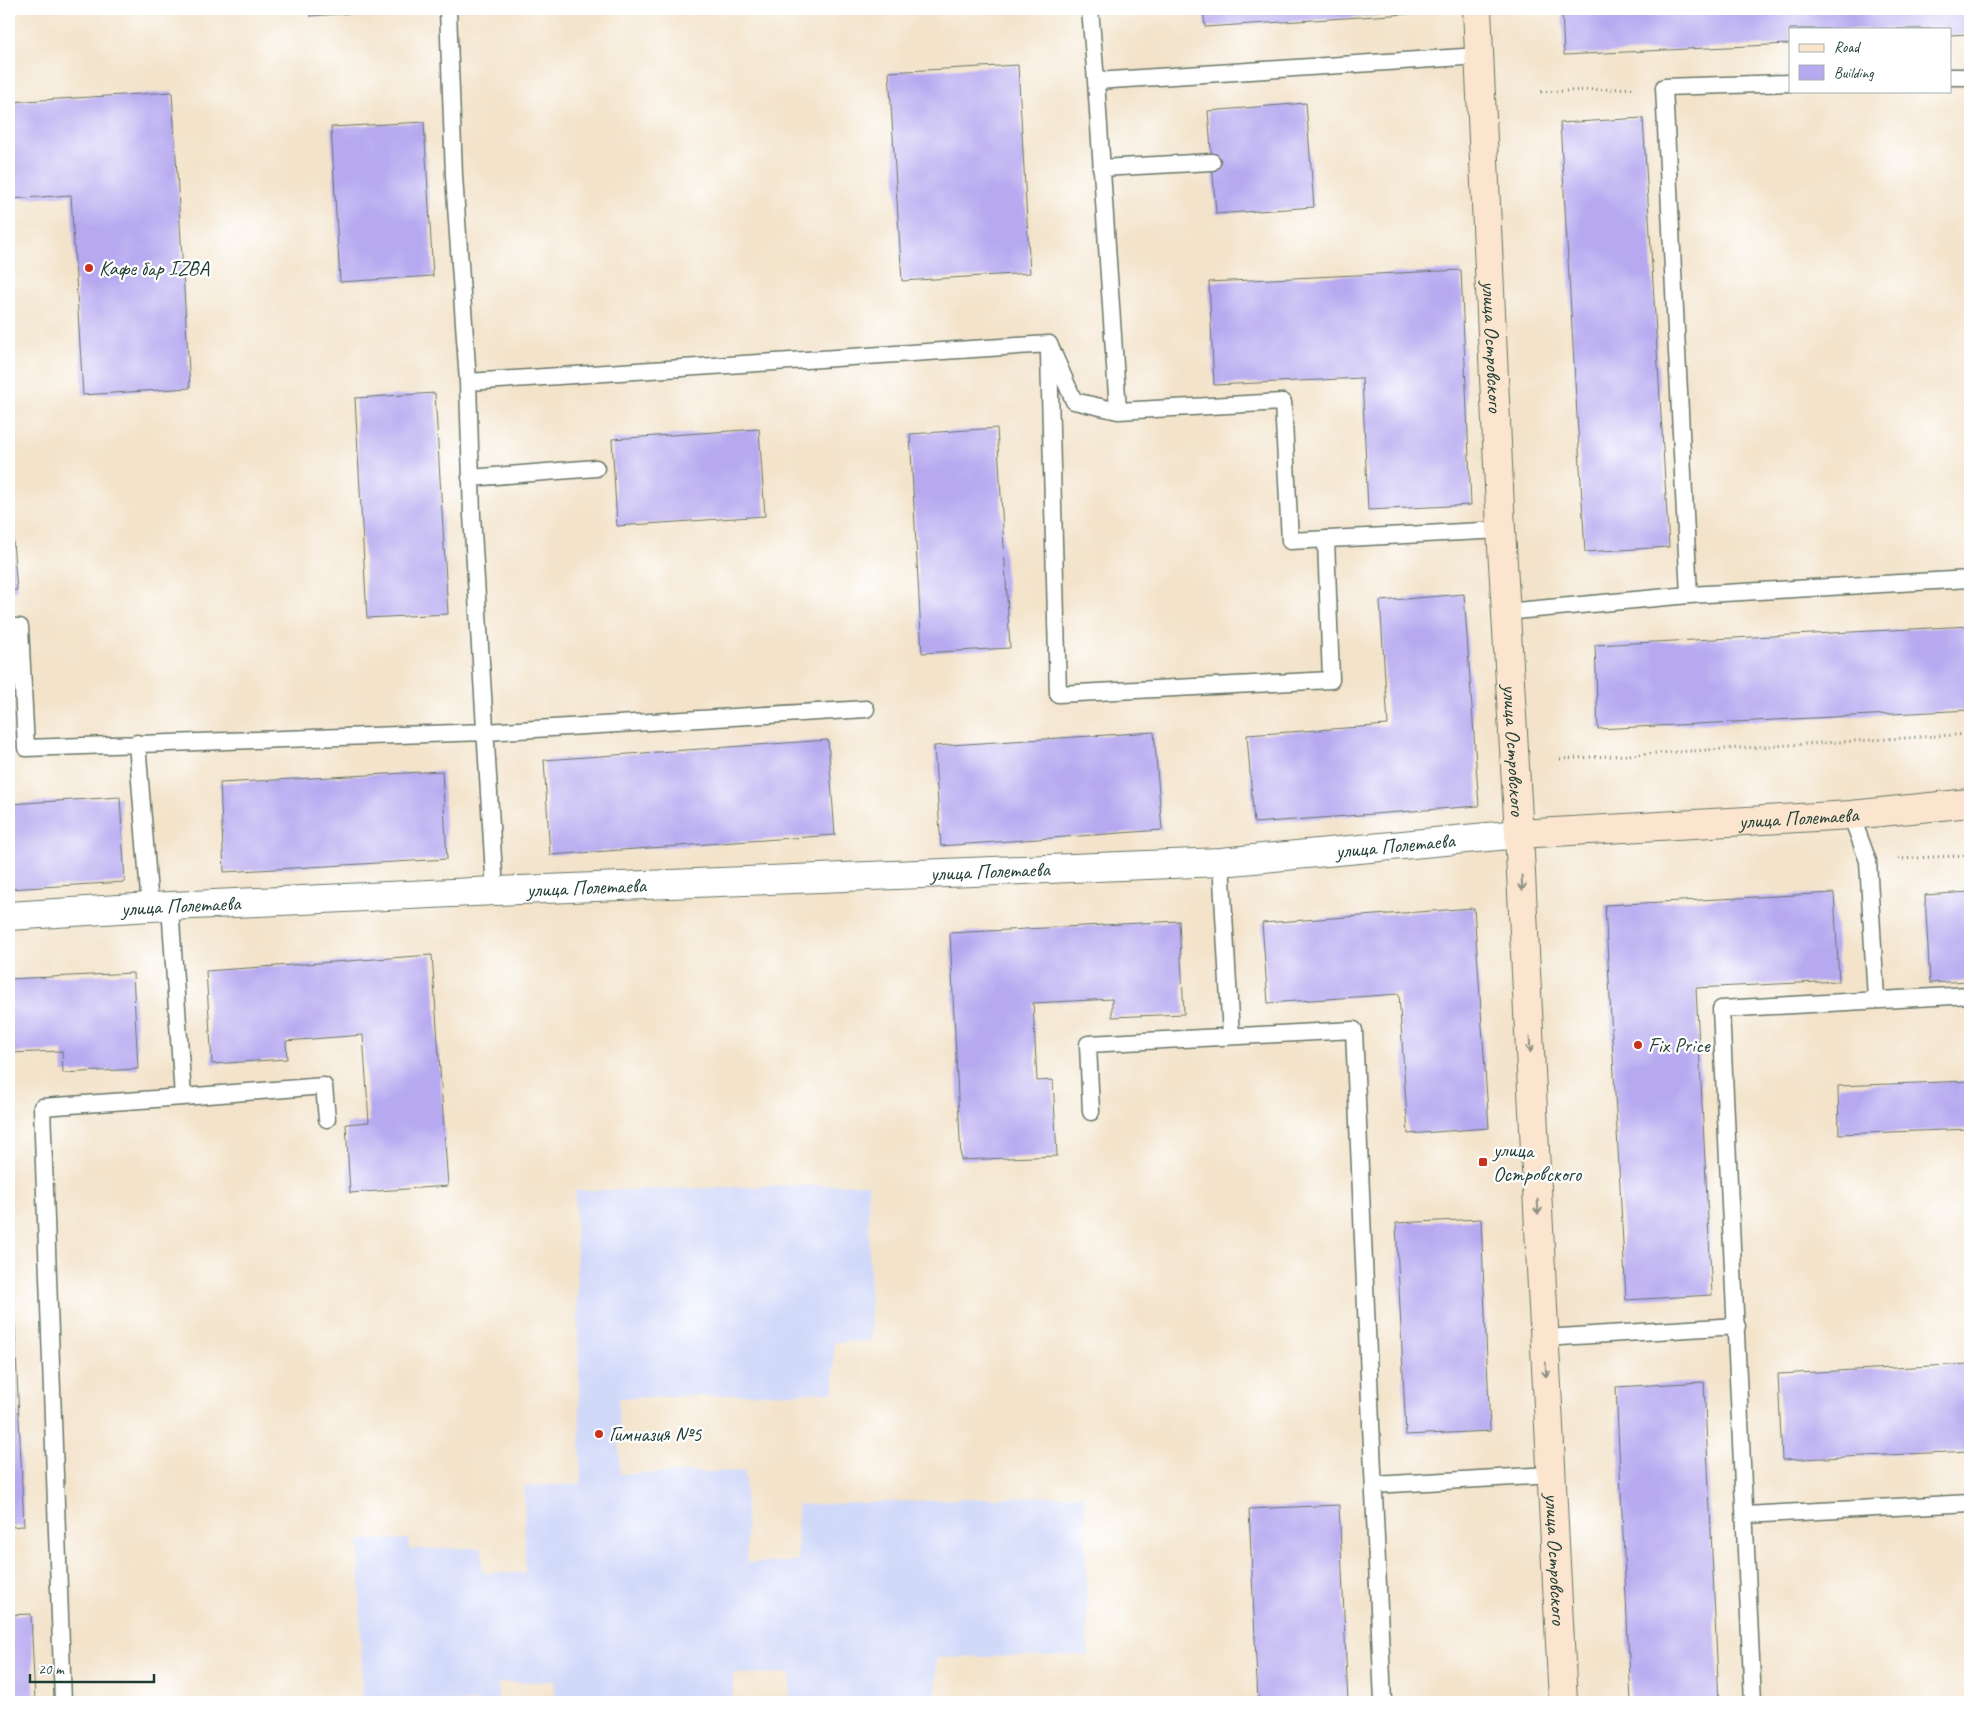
<svg xmlns="http://www.w3.org/2000/svg" width="1979" height="1711" font-family="Caveat,sans-serif">
<rect width="100%" height="100%" fill="#fff"/>
<filter id="ink" filterUnits="userSpaceOnUse"><feTurbulence type="fractalNoise" baseFrequency=".02" numOctaves="2"/><feDisplacementMap in="SourceGraphic" scale="10" xChannelSelector="R" yChannelSelector="G"/><feConvolveMatrix kernelMatrix="1 2 1 2 8 2 1 2 1" color-interpolation-filters="sRGB"/></filter>
<filter id="wash" filterUnits="userSpaceOnUse"><feTurbulence type="fractalNoise" baseFrequency=".0096" numOctaves="4" result="noise"/><feDisplacementMap in="SourceGraphic" scale="20" xChannelSelector="R" yChannelSelector="G"/><feGaussianBlur stdDeviation="1.12" result="paint"/><feColorMatrix in="noise" values="0 0 0 0 0 0 0 0 0 0 0 0 0 0 0 0 0 1.4 0 .05"/><feComposite in="paint" operator="in"/></filter>
<g filter="url(#wash)">
<rect width="100%" height="100%" fill="#f3e3ca"/>
<path fill="#d1d9f9" d="M868,1184L871,1341L834,1342V1392L618,1398L620,1474L745,1471L747,1563L798,1562L797,1505L1084,1495L1088,1655L936,1658V1702H790V1673L733,1674V1696L710,1697L709,1702H555L554,1681L498,1683V1702H362L359,1540L409,1539V1549L482,1548L483,1573H525L524,1486L581,1484L575,1191Z"/>
<g id="blocks">
<path fill="#b6a9f0" d="M309,9H401V10L310,16Z
M1203,9H1437L1438,12L1205,27Z
M1562,9H1970V34L1950,35V29H1790V44L1564,55Z
M1018,65L1030,273L902,281L889,72Z
M172,92L190,388L83,395L71,195L9,199V102Z
M1306,103L1314,207L1216,214L1208,111Z
M1643,118L1669,547L1585,552L1560,123Z
M424,122L433,276L340,282L331,127Z
M1461,270L1471,505L1368,510L1362,378L1214,385L1209,282Z
M435,393L448,614L367,618L355,398Z
M997,428L1010,648L922,653L910,434Z
M759,429L765,516L617,526L612,439Z
M9,494L17,590L9,591Z
M1464,594L1479,806L1254,823L1247,735L1388,725L1380,601Z
M1970,626V710L1598,729L1595,645Z
M1154,732L1162,830L941,846L934,746Z
M828,740L835,835L550,855L544,760Z
M442,771L447,859L224,872L220,783Z
M120,797L125,882L9,889V804Z
M1970,892V981L1930,983L1925,895Z
M1834,893L1839,981L1696,988L1712,1295L1626,1300L1605,905Z
M1474,908L1489,1128L1408,1134L1399,994L1268,1003L1262,923Z
M1179,921L1184,1014L1112,1017V999L1033,1003L1037,1081L1053,1080L1057,1156L961,1160L950,933Z
M432,955L448,1186L350,1193L346,1124L369,1122L363,1035L286,1041L287,1059L212,1064L206,971Z
M133,973L138,1069L63,1073L62,1051L9,1053V979Z
M1970,1081V1129L1839,1134L1838,1086Z
M1481,1219L1490,1431L1406,1435L1396,1223Z
M9,1288H13L24,1526L9,1527Z
M1970,1364V1451L1782,1460L1778,1374Z
M1704,1382L1719,1702H1631L1616,1387Z
M1339,1505L1348,1702H1258L1249,1509Z
M31,1614L35,1702H9V1615Z"/>
</g>
</g>
<g filter="url(#ink)">
<use href="#blocks" fill-opacity="0" stroke="#697768" stroke-width="1"/>
<g fill="none" stroke-linecap="round" stroke-linejoin="round">
<g stroke="#697768" stroke-width="19">
<path id="lane" d="M448,9L454,176L468,382L472,515L495,891
M1090,9L1096,81
M1950,77H1970
M1101,168L1212,162
M1049,354L1058,694L1331,680L1326,539
M468,382L1049,344L1074,401L1118,411L1283,402L1290,541L1501,530
M1118,411L1096,81L1479,56
M470,478L596,468
M1689,595L1664,87L1790,83
M1505,612L1689,595L1970,579
M9,627H20L26,748L485,732L866,709
M137,743L150,907
M1851,815L1868,861L1876,999
M1221,862L1231,1036
M183,1097L324,1086L327,1119
M1091,1112L1088,1044L1354,1030L1383,1702
M1544,1338L1737,1326
M1374,1485L1551,1475
M1746,1515L1970,1503
M63,1702L42,1107L183,1097L170,906
M1753,1702L1721,1009L1970,995"/>
</g>
<g stroke="#697768" stroke-width="30">
<g id="street">
<path id="s1" d="M9,916L150,907L495,891L1221,862L1519,834"/>
</g>
</g>
<g stroke="#697768" stroke-width="30">
<g id="secondary">
<path id="s2" d="M1477,9L1501,530L1519,834L1563,1702"/>
<path id="s3" d="M1519,834L1851,815L1970,803"/>
</g>
</g>
<path stroke="#697768" stroke-width="3" stroke-dasharray="1 4" stroke-linecap="butt" d="M1541,92L1635,88
M1560,759L1970,734
M1898,859L1970,855"/>
<use href="#lane" stroke="#fff" stroke-width="16"/>
<use href="#street" stroke="#fff" stroke-width="28"/>
<use href="#secondary" stroke="#fbe5cf" stroke-width="28"/>
</g>
<defs><path id="oneway-shaft" d="M-6 0H5M1.5-3L5.5 0L1.5 3" fill="none" stroke-width="1.6" stroke-linecap="round" stroke-linejoin="round" transform="scale(1.25)"/></defs>
<g stroke="#8d9182">
<use href="#oneway-shaft" transform="translate(1522 883) rotate(87)"/>
<use href="#oneway-shaft" transform="translate(1530 1045) rotate(87)"/>
<use href="#oneway-shaft" transform="translate(1538 1207) rotate(87)"/>
<use href="#oneway-shaft" transform="translate(1546 1370) rotate(87)"/>
</g>
</g>
<g fill="#c8321e" stroke="#fff" stroke-width="2">
<circle cx="89" cy="268" r="5"/>
<circle cx="1638" cy="1045" r="5"/>
<rect x="1478" y="1157" width="10" height="10" rx="2.5"/>
<circle cx="599" cy="1434" r="5"/>
</g>
<g text-anchor="middle" stroke-width="4.5" stroke-linejoin="round" paint-order="stroke">
<g font-size="21" fill="#1f3d34" stroke="#fff" text-anchor="start">
<text x="99" y="275">Кафе бар IZBA</text>
<text x="1648" y="1052">Fix Price</text>
<text x="1493" y="1157">улица<tspan x="1493" dy="24">Островского</tspan></text>
<text x="609" y="1441">Гимназия №5</text>
</g>
<g font-size="21" fill="#1f3d34" stroke="#fff">
<text dy="7" stroke="none"><textPath href="#s2" startOffset="338">улица Островского</textPath></text>
<text dy="7" stroke="none"><textPath href="#s2" startOffset="742">улица Островского</textPath></text>
<text dy="7" stroke="none"><textPath href="#s3" startOffset="280">улица Полетаева</textPath></text>
<text dy="7" stroke="none"><textPath href="#s1" startOffset="1388">улица Полетаева</textPath></text>
<text dy="7" stroke="none"><textPath href="#s1" startOffset="982">улица Полетаева</textPath></text>
<text dy="7" stroke="none"><textPath href="#s1" startOffset="578">улица Полетаева</textPath></text>
<text dy="7" stroke="none"><textPath href="#s1" startOffset="172">улица Полетаева</textPath></text>
<text dy="7" stroke="none"><textPath href="#s2" startOffset="1552">улица Островского</textPath></text>
</g>
</g>
<rect width="1979" height="1711" fill="none" stroke="#fff" stroke-width="30"/>
<rect x="1789" y="28" width="162" height="65" fill="#ffffff" stroke="#a5b1ae"/>
<rect x="1799" y="44" width="25" height="8" fill="#fbe5cf" stroke="#a5b1ae"/>
<text x="1834" y="52" font-size="15" fill="#1f3d34">Road</text>
<rect x="1799" y="65" width="25" height="15" fill="#b6a9f0" stroke="#a5b1ae"/>
<text x="1834" y="78" font-size="15" fill="#1f3d34">Building</text>
<path d="M30 1674v8h124v-8" fill="none" stroke="#1f3d34" stroke-width="2.5"/>
<text x="38" y="1674" font-size="15" fill="#1f3d34" stroke="#ffffff" stroke-width="4" paint-order="stroke">20 m</text>
</svg>
